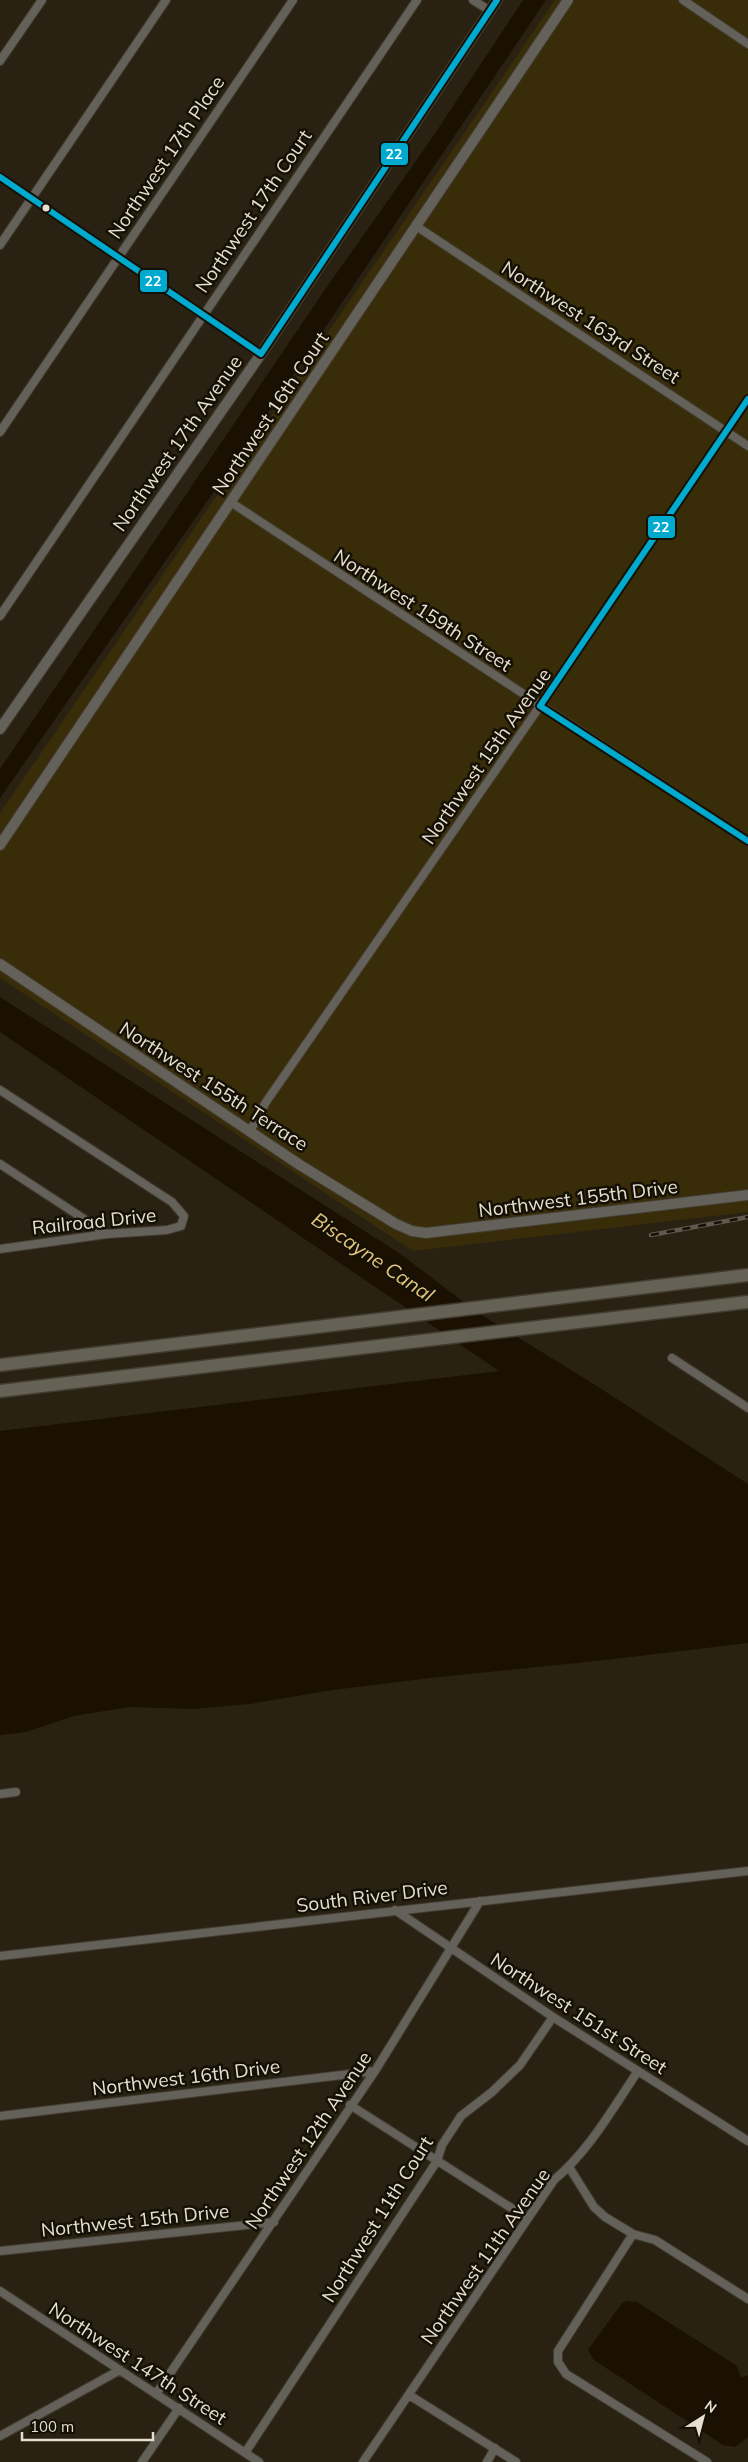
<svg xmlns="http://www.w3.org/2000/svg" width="748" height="2462" font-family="Mulish,sans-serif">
<rect width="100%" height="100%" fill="#292213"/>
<path fill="#392c09" d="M555,0H748V1212L413,1251L0,978V813Z"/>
<path fill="#1a1102" d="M523,0H546L236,460L0,798V769L324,291L432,138Z
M0,997L399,1253L477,1312L592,1383L748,1484V1643L606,1660L439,1677L333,1690L250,1704L193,1709L129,1707L74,1716L26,1732L0,1735V1431L499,1371L0,1032Z
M627,2301L637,2302L737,2366L741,2378L748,2375V2437L735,2447L723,2445L594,2360L588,2350L622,2303Z"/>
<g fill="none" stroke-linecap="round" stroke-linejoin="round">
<g stroke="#423c2f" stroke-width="10">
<path id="minor" d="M473,0L490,11
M683,0L748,44
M0,61L42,0
M0,177L261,354
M416,226L748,446
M0,245L166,0
M0,432L293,0
M232,503L748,841
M0,616L417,0
M0,1090L172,1202L184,1216L181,1226L167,1230L107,1234L0,1249
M250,1131L266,1102L540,706L748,399
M0,1164L107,1234
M672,1358L748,1408
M0,1794L16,1792
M395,1910L553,2017L748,2141
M0,1956L748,1871
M350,2105L527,2218
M0,2116L375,2071
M569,2167L594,2207L605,2217L633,2234L655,2240L748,2299
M633,2234L558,2351V2362L566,2374L707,2462
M0,2251L274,2222
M0,2291L259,2462
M156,2394L375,2071L480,1901
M409,2395L516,2462
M0,2436L120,2370
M245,2453L437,2161L442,2145L461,2116L492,2092L520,2065L553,2017
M142,2462L179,2408
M363,2462L554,2180C589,2151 613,2108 638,2071
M487,2462L495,2448"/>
</g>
<g stroke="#423c2f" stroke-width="12">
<path id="tertiary" d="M0,729L261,354L497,0
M0,845L568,0
M0,964L300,1165L396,1224L412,1231L426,1233L748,1195"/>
</g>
<g stroke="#423c2f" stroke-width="15">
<path id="primary" d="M0,1365L748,1275
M0,1391L748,1302"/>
</g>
<use href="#minor" stroke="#64615a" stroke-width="8"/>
<use href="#tertiary" stroke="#64615a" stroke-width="10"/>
<use href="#primary" stroke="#656154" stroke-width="12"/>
<g stroke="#5f594f" stroke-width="4.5">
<path id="rail" d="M651,1235L748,1217"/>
</g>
<use href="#rail" stroke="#151005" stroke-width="2.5" stroke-dasharray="8" stroke-linecap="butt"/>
<g stroke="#151005" stroke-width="10">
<path id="bus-1" d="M0,177L261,354L497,0
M748,399L540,706L748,841"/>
</g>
<use href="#bus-1" stroke="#00a9ce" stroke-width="6"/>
</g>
<circle fill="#e6dfcf" stroke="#151005" stroke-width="2" cx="46" cy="208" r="4.5"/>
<g text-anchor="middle" stroke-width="5" stroke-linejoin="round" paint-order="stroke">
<g font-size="19" fill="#e6dfcf" stroke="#151005">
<text transform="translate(166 157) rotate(-56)" y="7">Northwest 17th Place</text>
<text transform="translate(253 211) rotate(-56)" y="7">Northwest 17th Court</text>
<text transform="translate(591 322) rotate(33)" y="7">Northwest 163rd Street</text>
<text transform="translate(270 413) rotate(-56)" y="7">Northwest 16th Court</text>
<text transform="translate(177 443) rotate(-55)" y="7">Northwest 17th Avenue</text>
<text transform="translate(423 610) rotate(33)" y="7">Northwest 159th Street</text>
<text transform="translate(486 756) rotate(-55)" y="7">Northwest 15th Avenue</text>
<text transform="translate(214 1086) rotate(33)" y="7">Northwest 155th Terrace</text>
<text transform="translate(578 1198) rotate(-7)" y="7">Northwest 155th Drive</text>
<text transform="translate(94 1221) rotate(-6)" y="7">Railroad Drive</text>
<text transform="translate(372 1896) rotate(-7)" y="7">South River Drive</text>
<text transform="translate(579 2013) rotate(33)" y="7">Northwest 151st Street</text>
<text transform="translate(186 2077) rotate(-7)" y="7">Northwest 16th Drive</text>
<text transform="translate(308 2140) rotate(-56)" y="7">Northwest 12th Avenue</text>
<text transform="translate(377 2219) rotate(-58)" y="7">Northwest 11th Court</text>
<text transform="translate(135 2220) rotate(-6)" y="7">Northwest 15th Drive</text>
<text transform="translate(485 2256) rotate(-55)" y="7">Northwest 11th Avenue</text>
<text transform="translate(138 2363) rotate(33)" y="7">Northwest 147th Street</text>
</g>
<g font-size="20" font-style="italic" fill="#e4c57d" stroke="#151005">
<text transform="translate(373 1257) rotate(34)" y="7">Biscayne Canal</text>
</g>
</g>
<g stroke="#151005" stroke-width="2">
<rect x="380" y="142" width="29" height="24" rx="5" fill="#00a9ce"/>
<rect x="139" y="269" width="29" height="24" rx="5" fill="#00a9ce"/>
<rect x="647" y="515" width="29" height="24" rx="5" fill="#00a9ce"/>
</g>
<g font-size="14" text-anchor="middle" font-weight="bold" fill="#fff">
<text x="394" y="159">22</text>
<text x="153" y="286">22</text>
<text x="661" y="532">22</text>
</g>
<g transform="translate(703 2417) rotate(36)" stroke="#151005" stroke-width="4" paint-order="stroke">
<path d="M0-4L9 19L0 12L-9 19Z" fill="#e6dfcf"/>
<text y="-8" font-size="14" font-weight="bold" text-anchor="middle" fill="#e6dfcf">N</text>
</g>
<path d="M22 2432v8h131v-8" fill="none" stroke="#e6dfcf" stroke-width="2.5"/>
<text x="30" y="2432" font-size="15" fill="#e6dfcf" stroke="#151005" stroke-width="4" paint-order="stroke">100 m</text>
</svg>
